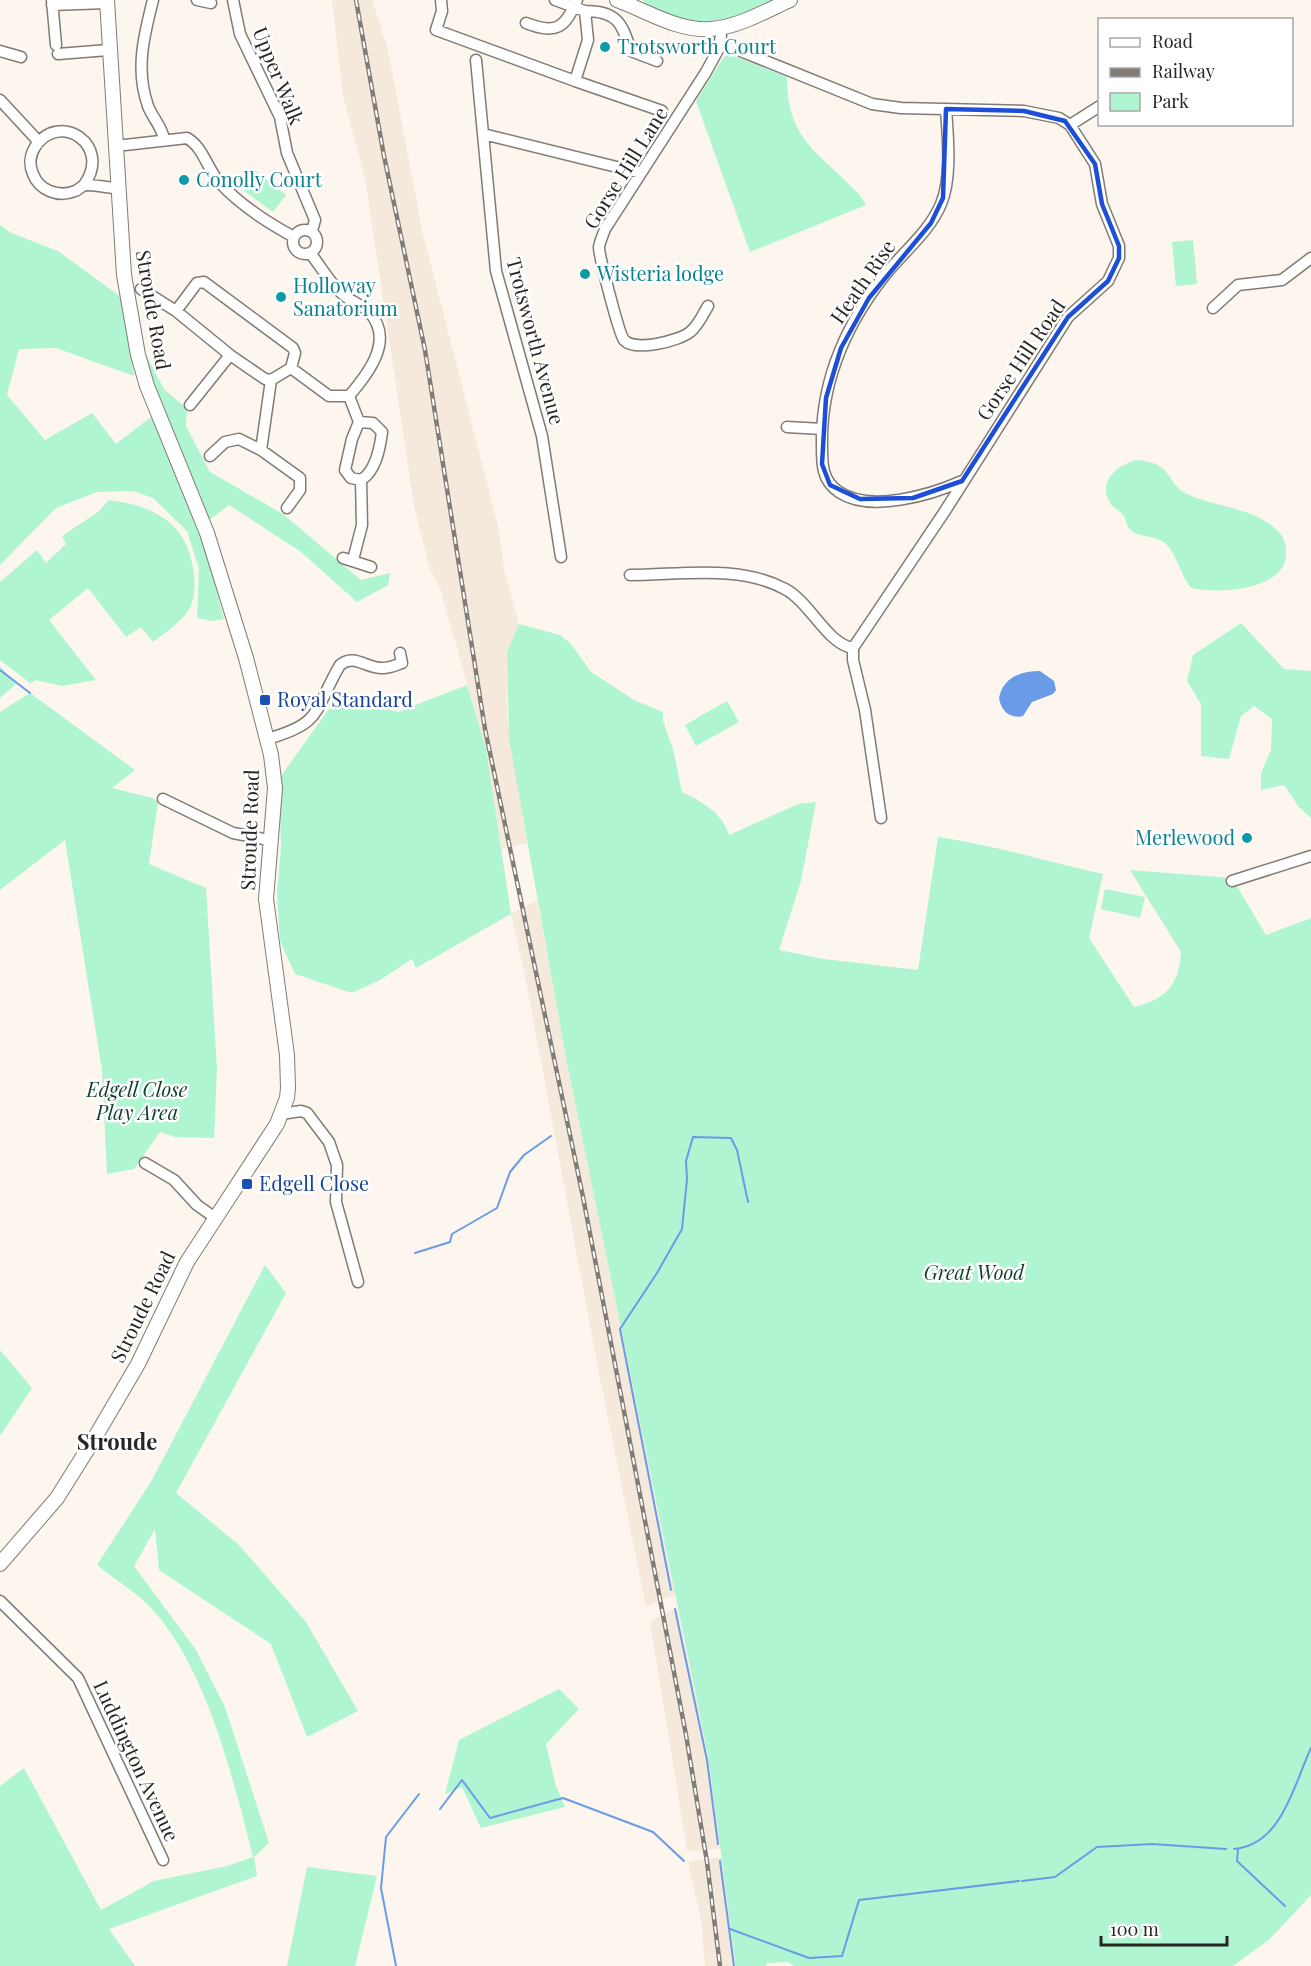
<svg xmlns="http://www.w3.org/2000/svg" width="1311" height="1966" font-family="'Playfair Display',serif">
<rect width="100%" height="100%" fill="#fcf6ee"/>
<path fill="#f4e9db" d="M332,0H372L388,50L422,230L498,526L504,569L519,624L507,652V717L527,843L501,849L486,749L440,589L430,570L414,506L365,178L343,96Z
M537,900L566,1058L675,1594L646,1607L597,1363L525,975L511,914Z
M677,1607L708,1755L721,1848L694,1852L687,1850L650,1622Z
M723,1857L736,1966H705L701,1919L688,1863L695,1860Z"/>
<path fill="#aff5d1" d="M643,0H777C718,23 706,31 645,5Z
M729,54L787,77C787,141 819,152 859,194L866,205L750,252L696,101L724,57Z
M250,167L286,195L273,212L236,185Z
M0,225L11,233L58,251L121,297L134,376L56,348L19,349L7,395L45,440L92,413L116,444L151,417L197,520L224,619L212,621L197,618L199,569L187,531L153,498L133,491L97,492L56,508L0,565Z
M1193,240L1197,284L1176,286L1172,242Z
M139,341L164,389L187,409L186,426L210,472L283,514L361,580L390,573L388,585L357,602L301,552L229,505L208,521L182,454L152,389Z
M1136,460C1174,462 1166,484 1187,494C1217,508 1255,507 1279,532C1285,539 1287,548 1286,557C1281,591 1218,594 1191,588C1180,575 1178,556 1166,544C1157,535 1141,538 1132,531C1126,527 1127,520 1123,515C1119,510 1113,508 1110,503C1097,481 1118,465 1136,460Z
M109,500C157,506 189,525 194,575C195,587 195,601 188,611C180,623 164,633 153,642L141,627L126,637L88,588L49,620L96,680L62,686L36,680L30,683L0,660V582L37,550L46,563L66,544L62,536L98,512Z
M1241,623L1284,669L1311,671V818L1299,807L1284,785L1261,790V773L1271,750L1272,719L1254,706L1241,716L1229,759L1201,756V704L1187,681L1193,655Z
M519,624L560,635L571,644L591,672L634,700L663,712V721L673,749L682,792C703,802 722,813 729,835L798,804L816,802L801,881L779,950L824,959L918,970L938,837C994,845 1048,862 1103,874L1089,938L1134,1007C1166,999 1179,985 1181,952L1130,870L1232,878L1266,935L1311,918V1895L1270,1939L1233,1966H794L788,1962L767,1963L766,1966H736L708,1755L566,1058L509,739L507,652Z
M0,666L16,684L0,698Z
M467,685L486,749L511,914L416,968L412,959L380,980L352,993L295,974L280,941L277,893L281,848L279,783L281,776L339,695L398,712Z
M30,693L135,770L112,788L152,798L158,802L149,864L206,888L217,1069L214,1138L175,1137L160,1132L134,1169L107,1174L102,1070L65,840L0,890V712Z
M727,701L739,722L696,746L685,725Z
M1105,889L1145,897L1140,918L1101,909Z
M265,1265L286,1293L176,1493L239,1545L306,1622L358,1711L307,1737L271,1644L159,1570L155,1529L134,1566L196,1650L225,1707L269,1843L254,1857L257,1876L109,1929L135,1966H0V1786L24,1768L101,1910L154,1881L227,1866L253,1857C234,1781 206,1666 151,1608C136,1592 114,1579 97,1565L152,1480Z
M0,1350L32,1388L0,1436Z
M559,1689L579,1709L546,1744L556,1786L565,1807L481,1828L462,1787L445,1794L459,1740Z
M307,1867L377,1876L355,1966H287Z"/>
<path fill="#699be8" d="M1040,671L1054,681L1056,690L1053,694L1032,702L1023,716C1010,719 1001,711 999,698C1003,677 1021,671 1040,671Z"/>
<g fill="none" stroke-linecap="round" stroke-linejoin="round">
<path stroke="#699be8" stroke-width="2" d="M0,670L30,693
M415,1253L450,1242L452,1234L497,1208L510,1172L524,1155L551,1136
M671,1590L620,1329L657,1273L682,1229L687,1179L686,1161L693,1137L731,1138L737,1150L748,1202
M675,1609L707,1760L718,1844
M440,1809L462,1780L490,1818L563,1798L653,1832L684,1861
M1234,1849C1282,1845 1294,1784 1311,1748
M1238,1850L1237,1861L1285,1906
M720,1861L734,1966
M1022,1881L1055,1877L1097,1847L1152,1844L1226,1849
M730,1929L809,1958L842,1956L859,1900L1019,1881
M396,1966L381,1888L386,1837L419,1794"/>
<g stroke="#817b74" stroke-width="13">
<path id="street" d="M52,0L56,45
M153,0C144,35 135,70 148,106C152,117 162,127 164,139
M197,0L211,3
M233,0L240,34L280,117L287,153L315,220L312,231
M441,0L442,11L436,30L575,81L588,40L585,11L555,0
M52,5L106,3
M585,11C617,11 622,23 631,51L657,61
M526,23C556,35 565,28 577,0
M721,43L872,104L901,108L1024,111L1059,118L1070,125L1095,164L1102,204L1119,246V258L1108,281L1068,317L945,511L853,648V660L865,710L881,818
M0,51L21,57
M58,54L108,50
M476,60L483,134
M575,81L662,111
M0,100L39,142
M946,109C948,138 952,178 941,204C930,230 908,248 890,269C849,318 821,378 822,443C822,463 821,480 839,492C870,513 931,495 962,481
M1070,125L1100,106
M116,146L187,138C203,147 207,168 219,182C239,204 268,223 294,237
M84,185C113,145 59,110 35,147C30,155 29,165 33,174C39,190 58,198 75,191C79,190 82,185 86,185C97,185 108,188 119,188
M293 242a12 12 0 1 1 24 0a12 12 0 1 1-24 0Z
M141,289L176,311L230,355L265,379L271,380L291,368L295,353L293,348L204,282L197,283L176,311
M708,306C703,314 698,326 690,332C679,341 635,352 624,340C619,334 599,256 599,247C600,241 603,235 605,229L706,72L718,50L721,36
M1213,308L1238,285L1282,280L1311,258
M291,368L329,396H349C368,374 396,339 368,311C362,305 352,302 345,296C331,286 321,266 310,253
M349,396L359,422L373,423L382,432C380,448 376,471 361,480L362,525L353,560
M190,405L230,355
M359,422L352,439L345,470L351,478L361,480
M787,427L822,429
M261,450L271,380
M210,456L225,442L239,439L261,450L300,478V490L287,508
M561,557L542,436L496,271L483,134L641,173
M343,558L371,567
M630,575C680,575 739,564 785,589C810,602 827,644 853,648
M267,739C324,723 313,711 340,665C354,653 367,669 383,668C390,668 396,665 402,663L400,653
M163,799L233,833L269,840
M1232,881L1311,856
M281,1114L301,1111L307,1113L329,1142L337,1165L336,1202L358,1282
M145,1163L174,1180L197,1205L214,1217
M0,1601L78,1678L163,1860"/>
</g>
<g stroke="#817b74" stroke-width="16">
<path id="secondary" d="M617,0C645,10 679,32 711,29C738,27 766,11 790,0
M0,1564L57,1498L94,1439L138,1364L187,1262L277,1124L287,1098L288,1088L287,1055L266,899L275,788L271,755L246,658L207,533L147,386L138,355L124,275L107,0"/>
</g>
<use href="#street" stroke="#fff" stroke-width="10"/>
<use href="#secondary" stroke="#fff" stroke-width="14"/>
<g stroke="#807c77" stroke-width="4.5">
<path id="rail" d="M356,0L384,156L425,350L485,729L583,1197L686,1735L707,1862L720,1966"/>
</g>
<use href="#rail" stroke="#fff" stroke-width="2" stroke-dasharray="7" stroke-linecap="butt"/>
</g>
<path fill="none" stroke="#1d4ed8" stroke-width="4.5" stroke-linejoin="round" d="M946,109L1024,111L1065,121L1095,164L1102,204L1119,246V258L1108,281L1068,317L962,481L913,498L860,499L830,485L822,464L826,398L841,348L869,298L931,223L943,198Z"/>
<g fill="#0f9aa8" stroke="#fff" stroke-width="2">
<circle cx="605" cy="47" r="6"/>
<circle cx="184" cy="180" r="6"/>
<circle cx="585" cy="274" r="6"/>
<circle cx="281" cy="297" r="6"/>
<circle cx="1247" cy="838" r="6"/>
</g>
<g fill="#1a4fb4" stroke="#fff" stroke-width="2">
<rect x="259" y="694" width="12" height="12" rx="3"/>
<rect x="241" y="1178" width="12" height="12" rx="3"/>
</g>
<g text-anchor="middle" stroke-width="5" stroke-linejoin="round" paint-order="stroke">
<g font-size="20" fill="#0d838f" stroke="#fff" text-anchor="start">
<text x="617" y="54">Trotsworth Court</text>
<text x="196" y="187">Conolly Court</text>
<text x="597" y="281">Wisteria lodge</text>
<text x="293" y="293">Holloway<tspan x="293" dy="23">Sanatorium</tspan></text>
<text x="1235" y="845" text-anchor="end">Merlewood</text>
</g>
<g font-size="20" fill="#282623" stroke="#fff">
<text transform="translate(278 76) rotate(68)" y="7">Upper Walk</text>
<text transform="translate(626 168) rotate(-58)" y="7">Gorse Hill Lane</text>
<text transform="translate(863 282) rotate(-55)" y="7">Heath Rise</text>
<text transform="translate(153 310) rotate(80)" y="7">Stroude Road</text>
<text transform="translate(535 341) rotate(75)" y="7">Trotsworth Avenue</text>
<text transform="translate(1021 360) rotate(-56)" y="7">Gorse Hill Road</text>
<text transform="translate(250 830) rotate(-88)" y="7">Stroude Road</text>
<text transform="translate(143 1307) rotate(-64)" y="7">Stroude Road</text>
<text transform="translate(136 1761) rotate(65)" y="7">Luddington Avenue</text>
</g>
<g font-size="20" fill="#164399" stroke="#fff" text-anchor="start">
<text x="277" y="707">Royal Standard</text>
<text x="259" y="1191">Edgell Close</text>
</g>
<g font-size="20" font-style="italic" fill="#0e3f2b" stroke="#fff">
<text x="137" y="1097">Edgell Close<tspan x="137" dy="23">Play Area</tspan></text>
<text x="974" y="1280">Great Wood</text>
</g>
<g font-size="22" font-weight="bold" fill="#282623" stroke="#fff">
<text x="117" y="1450">Stroude</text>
</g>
</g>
<rect x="1098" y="18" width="195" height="108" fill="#ffffff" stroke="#a9a8a7" stroke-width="1.5"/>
<rect x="1110" y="38" width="30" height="9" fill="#ffffff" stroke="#a9a8a7" stroke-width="1.5"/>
<text x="1152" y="48" font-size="18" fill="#282623">Road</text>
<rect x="1110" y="68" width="30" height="9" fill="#807c77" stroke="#a9a8a7" stroke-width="1.5"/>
<text x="1152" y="78" font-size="18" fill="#282623">Railway</text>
<rect x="1110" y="93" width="30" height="18" fill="#aff5d1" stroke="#a9a8a7" stroke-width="1.5"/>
<text x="1152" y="108" font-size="18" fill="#282623">Park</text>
<path d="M1101 1936v9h126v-9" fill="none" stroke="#282623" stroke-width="3"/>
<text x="1110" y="1936" font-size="18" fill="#282623" stroke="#ffffff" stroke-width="4.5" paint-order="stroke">100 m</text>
</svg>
